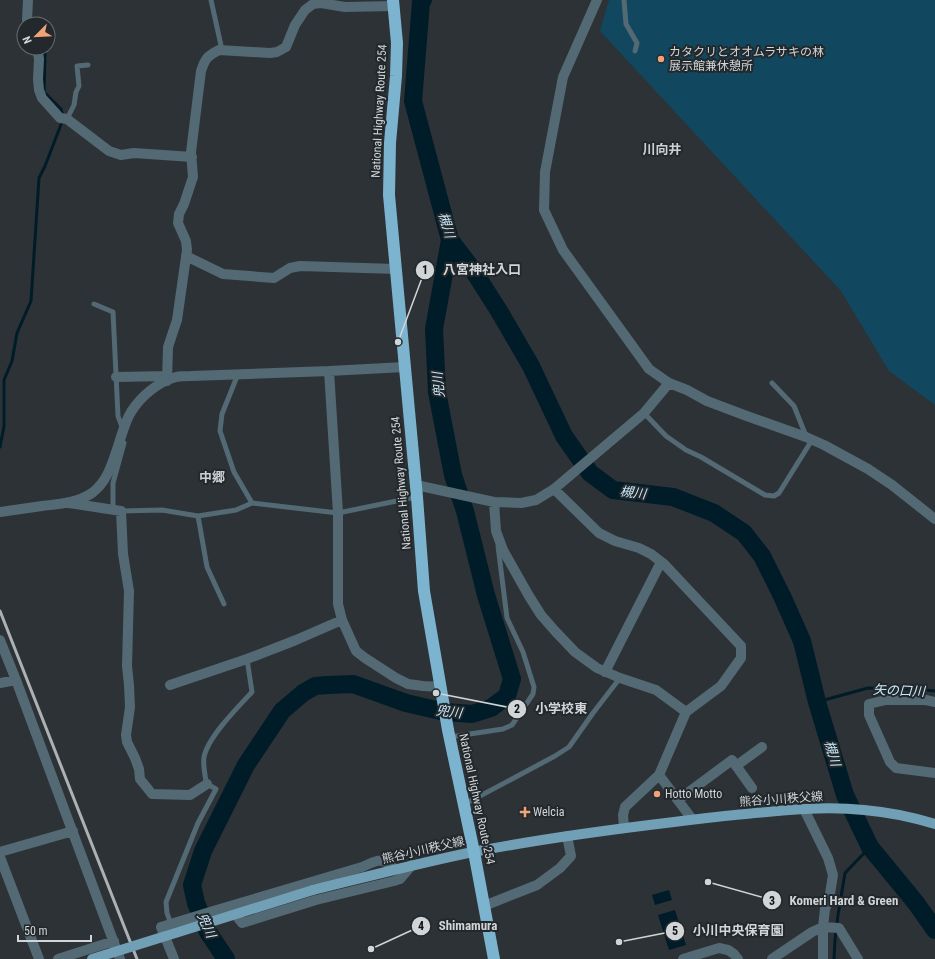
<svg xmlns="http://www.w3.org/2000/svg" width="935" height="959" font-family="'Roboto Condensed','Noto Sans JP',sans-serif">
<rect width="100%" height="100%" fill="#2c3236"/>
<path fill="#11485f" d="M609,0H935V405L889,371L841,291L600,31Z"/>
<path fill="#001c28" d="M669,890L672,900L655,905L652,895Z
M675,910L686,945L669,950L658,915Z"/>
<g fill="none" stroke-linecap="round" stroke-linejoin="round">
<path stroke="#001c28" stroke-width="3" d="M43,48L45,53L44,92L61,109L62,113
M0,447L4,426V380L12,361L17,333L31,301L39,178L45,166L62,122
M817,702L868,688L915,689L935,691
M834,959L835,940L838,915L845,873L870,847"/>
<path stroke="#001c28" stroke-width="18" d="M423,0L421,2L413,101L450,240L473,270L499,311L531,366L564,436L590,473L613,490L673,497L714,513L744,533L762,556L782,596L802,641L817,702L845,795L870,847L916,903L935,930
M226,959L208,932L196,903L192,885L203,851L246,765L282,711L303,693L315,686L328,685L353,684L406,703L445,712L472,714L491,708L507,696L512,679L486,595L465,511L453,475L437,392L434,329L450,240"/>
<path stroke="#536974" stroke-width="5" d="M211,0L222,50
M624,0L626,24L637,43L635,51
M67,119L74,105L76,92L79,86L77,66L88,65
M94,304L113,312L118,416L122,427
M238,374L222,414L220,431L234,472L252,503
M772,383L794,406L806,436
M644,413L666,436L686,450L701,457L765,495L774,496L779,493L812,440
M113,510V483L124,443
M121,511L162,510L198,516L236,510L252,503L338,513L416,497
M198,516L207,567L224,604
M450,737L503,729L512,725L533,694L534,687L523,652L507,618L498,546
M465,804L555,756L569,747L593,713L620,678
M171,924L167,913L166,902L198,823L216,789L207,784C205,778 203,764 204,757C208,737 238,707 252,692L247,659"/>
<path stroke="#536974" stroke-width="10" d="M28,0L27,20L28,24
M597,0L563,77L545,172L544,210L563,250L649,369L669,383L687,390L707,401L744,415L806,437L824,445L868,469L892,485L935,519
M37,48L39,59L38,79L39,90L42,98L60,118L67,119L109,151L121,155L134,153L192,157
M186,256L223,274L274,278L290,268L300,266L396,269
M329,371L338,513V604L342,620L356,651L365,658L396,678L408,684L423,686L441,687
M116,377L167,376
M167,381L168,347L177,320L187,250L186,241L178,223L179,214L184,204L193,177L191,152L201,71C205,59 207,56 219,50L270,53L277,52L286,47L295,25L305,10L313,4L321,3L345,7L394,6
M416,485L494,502L521,503L536,500L554,489L644,413L669,383
M554,489L599,533L615,541L639,548L651,554L664,564L741,646V658L721,686L686,712L659,775L625,807L623,815L624,828
M494,502L496,531L503,550L529,596L541,615L555,631L575,652L597,668L620,678L656,690L686,712
M69,503L121,511L123,554L129,591L127,666L129,685L130,707L126,735L127,742L135,758L139,769L140,779L152,794L190,795L207,784
M0,512C14,510 28,508 42,506C59,504 77,503 92,493C105,483 110,470 115,455C120,442 124,423 131,412C141,396 158,382 176,377C181,376 186,376 191,376L329,371L405,367
M0,640L16,680L120,959
M605,672L661,562
M0,683L16,680
M170,685L247,659L296,640L342,620
M935,702L926,700H886L869,704V715L890,762L896,768L935,773
M736,766L762,747
M659,775L692,819
M678,800L732,760L752,788
M804,809L828,858L833,875L829,900L825,909L823,927V959
M0,852L73,831
M0,857L39,959
M484,906L537,885L560,868L571,856L567,836
M231,909L242,923L316,900L394,881L400,879L412,865
M58,959L114,941
M174,959L161,927L210,912L362,867C379,860 380,856 395,869
M683,959L719,948L728,950L734,954L738,959
M772,959L812,932L823,927L839,928L858,959"/>
<path stroke="#719fb6" stroke-width="10" d="M313,890C366,877 419,863 473,852C540,839 607,830 674,822C698,819 722,816 746,814C785,810 825,806 864,810C888,812 912,817 935,824"/>
<path stroke="#7cb4d0" stroke-width="12" d="M393,0L397,43L396,76L390,143L389,195L417,497L424,591L448,730L474,852L494,959"/>
<path stroke="#adb1b4" stroke-width="3" d="M0,611L137,959"/>
<path stroke="#719fb6" stroke-width="10" d="M92,959L313,890"/>
</g>
<g fill="#efa377" stroke="#22282b" stroke-width="1.5">
<circle cx="661" cy="59" r="4"/>
<circle cx="657" cy="794" r="4"/>
<path d="M523 806h4v4h4v4h-4v4h-4v-4h-4v-4h4z"/>
</g>
<g text-anchor="middle" stroke-width="4" stroke-linejoin="round" paint-order="stroke">
<g font-size="12" fill="#d1d5d7" stroke="#22282b" text-anchor="start">
<text x="669" y="56">カタクリとオオムラサキの林<tspan x="669" dy="14">展示館兼休憩所</tspan></text>
<text x="665" y="798">Hotto Motto</text>
<text x="533" y="816">Welcia</text>
</g>
<g font-size="12" fill="#d1d5d7" stroke="#22282b">
<text transform="translate(379 111) rotate(-87)" y="4">National Highway Route 254</text>
<text transform="translate(401 483) rotate(-95)" y="4">National Highway Route 254</text>
<text transform="translate(477 799) rotate(78)" y="4">National Highway Route 254</text>
<text transform="translate(781 799) rotate(-4)" y="4">熊谷小川秩父線</text>
<text transform="translate(423 850) rotate(-13)" y="4">熊谷小川秩父線</text>
</g>
<g font-size="13" font-weight="bold" fill="#c9d1d5" stroke="#22282b">
<text x="662" y="154">川向井</text>
<text x="212" y="482">中郷</text>
</g>
<g font-size="13" font-style="italic" fill="#caeafb" stroke="#22282b">
<text transform="translate(447 225) rotate(73)" y="5">槻川</text>
<text transform="translate(438 385) rotate(-96)" y="5">兜川</text>
<text transform="translate(633 492) rotate(7)" y="5">槻川</text>
<text transform="translate(899 690) rotate(2)" y="5">矢の口川</text>
<text transform="translate(449 711) rotate(7)" y="5">兜川</text>
<text transform="translate(833 753) rotate(74)" y="5">槻川</text>
<text transform="translate(207 925) rotate(66)" y="5">兜川</text>
</g>
</g>
<path fill="none" stroke="#d1d5d7" stroke-width="1.5" d="M398 342L425 270M436 693L517 709M708 882L772 900M371 949L421 926M619 942L675 931"/>
<g fill="#d1d5d7" stroke="#22282b" stroke-width="1.5">
<circle cx="398" cy="342" r="4"/>
<circle cx="436" cy="693" r="4"/>
<circle cx="708" cy="882" r="4"/>
<circle cx="371" cy="949" r="4"/>
<circle cx="619" cy="942" r="4"/>
<circle cx="425" cy="270" r="10"/>
<circle cx="517" cy="709" r="10"/>
<circle cx="772" cy="900" r="10"/>
<circle cx="421" cy="926" r="10"/>
<circle cx="675" cy="931" r="10"/>
</g>
<g font-size="12" text-anchor="middle" font-weight="bold" fill="#111">
<text x="425" y="274">1</text>
<text x="517" y="713">2</text>
<text x="772" y="905">3</text>
<text x="421" y="930">4</text>
<text x="675" y="935">5</text>
</g>
<g font-size="13" text-anchor="middle" font-weight="bold" fill="#d1d5d7" stroke="#22282b" stroke-width="4" stroke-linejoin="round" paint-order="stroke">
<text x="482" y="274">八宮神社入口</text>
<text x="561" y="713">小学校東</text>
<text x="844" y="905">Komeri Hard &amp; Green</text>
<text x="468" y="930">Shimamura</text>
<text x="738" y="935">小川中央保育園</text>
</g>
<g transform="translate(36 36) rotate(246)"><circle r="19" fill="#22282b" stroke="#686d70"/>
<path d="M0-3L7 15L0 10L-7 15Z" fill="#efa377"/>
<text y="-6" font-size="11" font-weight="bold" text-anchor="middle" fill="#d1d5d7">N</text>
</g>
<path d="M18 935v6h73v-6" fill="none" stroke="#d1d5d7" stroke-width="2"/>
<text x="24" y="935" font-size="12" fill="#d1d5d7" stroke="#22282b" stroke-width="3" paint-order="stroke">50 m</text>
</svg>
